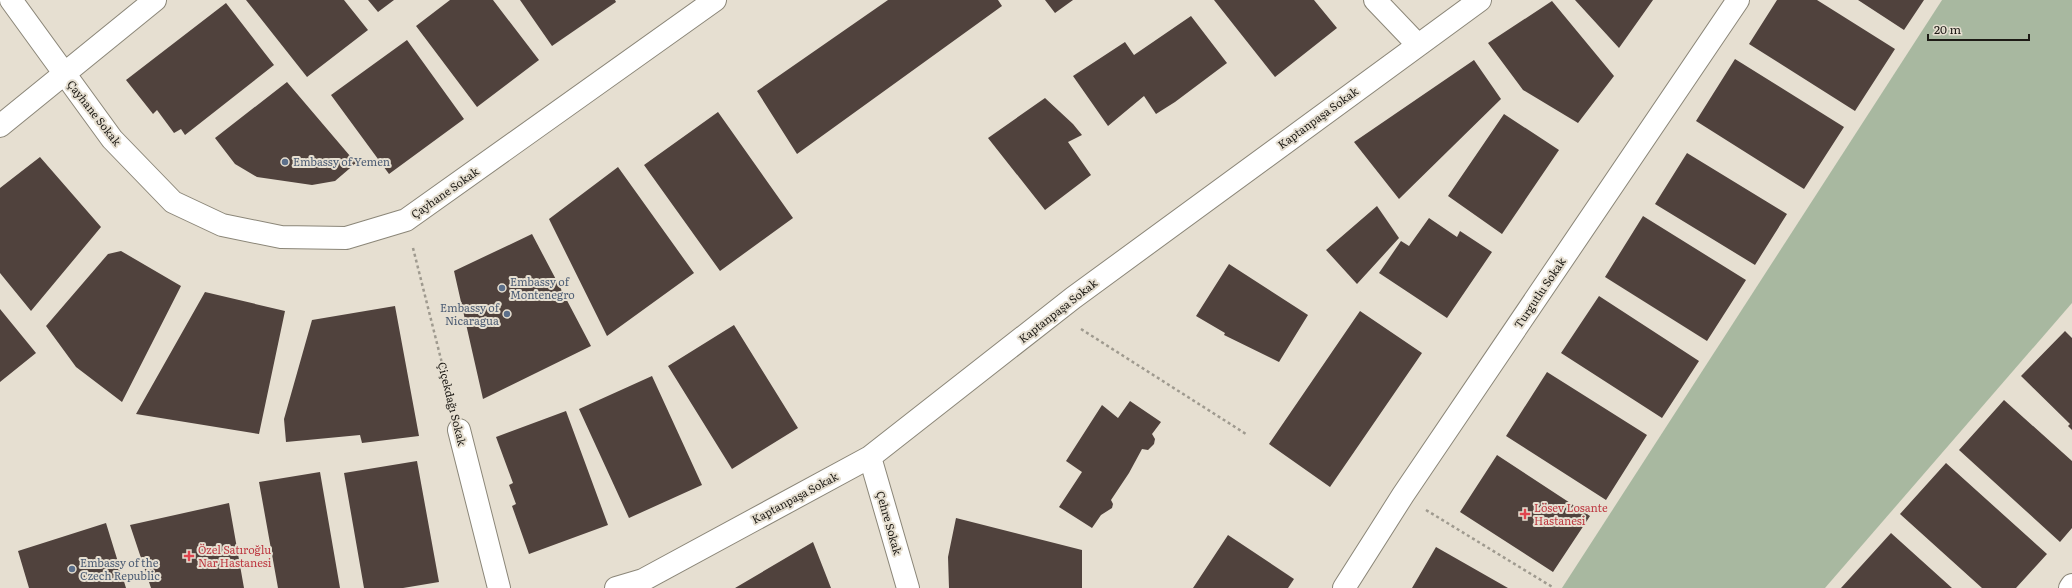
<svg xmlns="http://www.w3.org/2000/svg" width="2072" height="588" font-family="Literata,serif">
<rect width="100%" height="100%" fill="#e6dfd1"/>
<path fill="#a8b8a0" d="M1942,0H2072V303L1825,588H1562Z"/>
<path fill="#50423d" d="M246,0H344L368,30L307,77Z
M368,0H394L378,12Z
M450,0H493L539,60L477,107L416,26Z
M520,0H615L616,2L552,46Z
M888,0H998L1002,6L797,154L757,91Z
M1045,0H1073L1055,13Z
M1214,0H1314L1337,28L1275,77Z
M1575,0H1653L1619,48Z
M1777,0H1817L1895,49L1855,111L1749,44Z
M1858,0H1924L1904,30Z
M1552,1L1614,76L1578,123L1523,90L1488,43Z
M226,3L274,65L185,135L181,129L174,133L157,110L153,114L126,80Z
M1191,16L1227,63L1175,102L1156,114L1144,96L1108,126L1073,76L1125,42L1134,55Z
M407,40L464,119L389,174L331,95Z
M1735,59L1844,127L1804,189L1696,121Z
M1474,60L1501,99L1399,199L1354,142Z
M287,82L356,163L335,181L312,185L257,177L235,164L215,138Z
M1045,98L1073,124L1082,135L1068,142L1091,175L1045,210L988,138Z
M718,112L793,218L720,271L644,165Z
M1504,114L1559,150L1502,234L1448,196Z
M1687,153L1787,214L1755,265L1655,204Z
M40,157L101,227L31,311L0,273V188Z
M618,167L694,273L607,336L549,219Z
M1377,206L1399,238L1357,284L1326,250Z
M1643,216L1746,280L1707,341L1605,277Z
M1429,218L1457,237L1460,231L1492,252L1447,318L1379,273L1401,241L1409,246Z
M532,234L591,346L483,399L454,271Z
M121,251L181,286L122,402L76,367L46,326L108,254Z
M1229,264L1308,315L1279,362L1224,335L1225,333L1196,316Z
M205,292L285,311L259,434L136,414Z
M1599,296L1699,361L1662,418L1561,353Z
M395,306L419,436L362,443L360,435L286,442L284,419L312,320Z
M0,309L36,353L0,382Z
M1360,311L1422,353L1330,487L1269,444Z
M734,325L798,428L732,469L668,366Z
M2065,331L2072,338V430L2068,426L2070,424L2021,376Z
M1547,372L1647,435L1606,500L1506,436Z
M652,376L702,485L629,518L579,409Z
M2004,400L2072,461V528L2060,542L1959,450Z
M1130,401L1161,422L1152,434L1155,439L1154,444L1148,450L1142,449L1129,473L1111,500L1113,504L1112,508L1101,515L1092,528L1059,507L1082,472L1066,461L1102,405L1118,418Z
M566,411L608,525L529,554L512,506L516,504L509,485L513,483L496,437Z
M1497,455L1590,516L1553,572L1460,512Z
M417,461L439,582L403,588H364L344,473Z
M1946,463L2047,554L2016,588H1982L1900,514Z
M320,472L340,588H278L259,482Z
M229,503L244,588H151L130,525Z
M956,518L1082,550V588H949L948,557Z
M106,523L126,588H29L18,551Z
M1891,533L1952,588H1841Z
M1228,535L1294,579L1288,588H1193Z
M813,542L831,588H735Z
M1436,547L1508,588H1412Z"/>
<g fill="none" stroke-linecap="round" stroke-linejoin="round">
<g stroke="#8b8678" stroke-width="24">
<path id="minor" d="M11,0L112,139L173,202L222,225L281,237L346,238L406,220L715,0
M1375,0L1418,45
M0,126L155,0
M459,430L499,588
M870,457L908,588
M616,588L643,580L870,457L1073,298L1480,0
M1344,588L1403,495L1738,0
M2070,588L2072,585"/>
</g>
<path stroke="#9f9a8f" stroke-width="2.5" stroke-dasharray="3 3" stroke-linecap="butt" d="M413,248L452,403
M1081,329L1246,434
M1426,510L1554,588"/>
<use href="#minor" stroke="#fff" stroke-width="22"/>
</g>
<g fill="#5c6f8a" stroke="#e6dfd1" stroke-width="1.5">
<circle cx="285" cy="162" r="4"/>
<circle cx="502" cy="288" r="4"/>
<circle cx="507" cy="314" r="4"/>
<circle cx="72" cy="569" r="4"/>
</g>
<g fill="#e0444e" stroke="#e6dfd1" stroke-width="1.5">
<path d="M1523 508h4v4h4v4h-4v4h-4v-4h-4v-4h4z"/>
<path d="M187 550h4v4h4v4h-4v4h-4v-4h-4v-4h4z"/>
</g>
<g text-anchor="middle" stroke-width="4" stroke-linejoin="round" paint-order="stroke">
<g font-size="11" fill="#1e1b16" stroke="#e6dfd1">
<text transform="translate(94 113) rotate(52)" y="4">Çayhane Sokak</text>
<text transform="translate(1318 118) rotate(-36)" y="4">Kaptanpaşa Sokak</text>
<text transform="translate(445 193) rotate(-35)" y="4">Çayhane Sokak</text>
<text transform="translate(1540 293) rotate(-56)" y="4">Turgutlu Sokak</text>
<text transform="translate(1058 311) rotate(-38)" y="4">Kaptanpaşa Sokak</text>
<text transform="translate(452 404) rotate(76)" y="4">Çiçekdağı Sokak</text>
<text transform="translate(795 498) rotate(-28)" y="4">Kaptanpaşa Sokak</text>
<text transform="translate(889 523) rotate(74)" y="4">Çehre Sokak</text>
</g>
<g font-size="11" fill="#4e5e75" stroke="#e6dfd1" text-anchor="start">
<text x="293" y="166">Embassy of Yemen</text>
<text x="510" y="286">Embassy of<tspan x="510" dy="13">Montenegro</tspan></text>
<text x="499" y="312" text-anchor="end">Embassy of<tspan x="499" dy="13">Nicaragua</tspan></text>
<text x="80" y="567">Embassy of the<tspan x="80" dy="13">Czech Republic</tspan></text>
</g>
<g font-size="11" fill="#be3a42" stroke="#e6dfd1" text-anchor="start">
<text x="1534" y="512">Lösev Losante<tspan x="1534" dy="13">Hastanesi</tspan></text>
<text x="198" y="554">Özel Satıroğlu<tspan x="198" dy="13">Nar Hastanesi</tspan></text>
</g>
</g>
<path d="M1928 34v6h101v-6" fill="none" stroke="#1e1b16" stroke-width="2"/>
<text x="1934" y="34" font-size="12" fill="#1e1b16" stroke="#e6dfd1" stroke-width="3" paint-order="stroke">20 m</text>
</svg>
